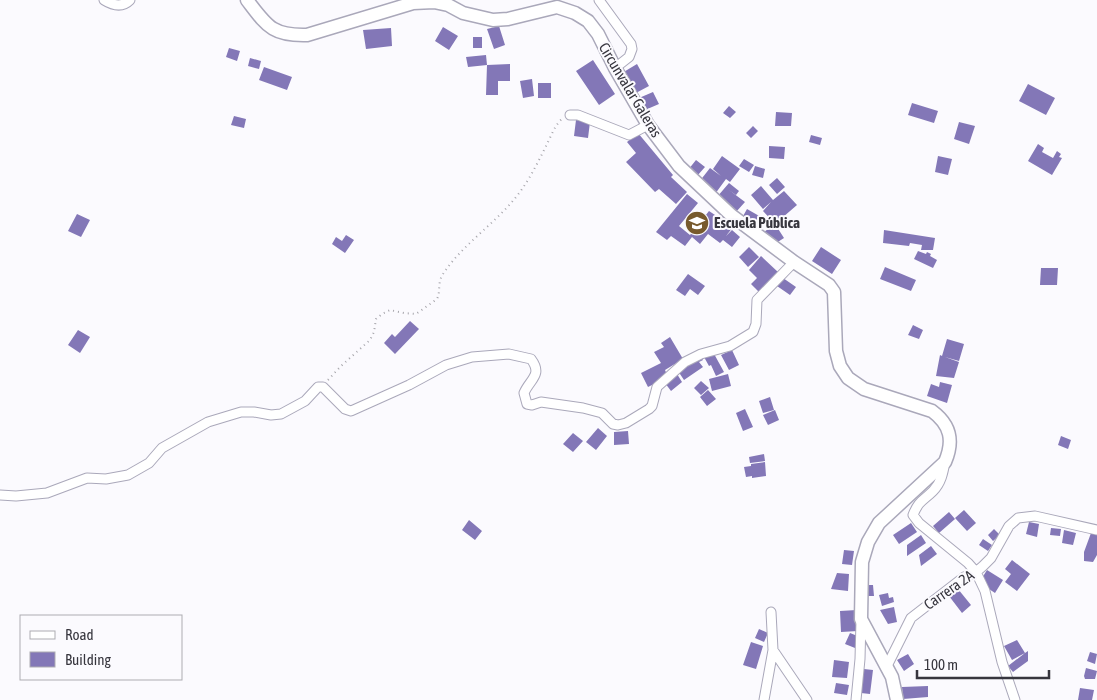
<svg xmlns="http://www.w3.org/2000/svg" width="1097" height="700" font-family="'Asap Condensed',sans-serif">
<rect width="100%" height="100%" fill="#fbfafe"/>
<path fill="#8377b7" d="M499,26L505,45L494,49L487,29Z
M443,27L458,36L449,50L435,41Z
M391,28L392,46L366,49L363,30Z
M473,37H482V48H473Z
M229,48L240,51L237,61L226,57Z
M486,55L487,65L468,67L466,57Z
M250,58L261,61L259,69L248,66Z
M593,60L615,94L599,105L576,71Z
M510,64V81H498V95H486L487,65Z
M637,64L649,86L634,94L622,73Z
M264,67L292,77L287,90L259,80Z
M532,79L534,96L523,98L520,81Z
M538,83H551V98H538Z
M1028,84L1055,98L1046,115L1019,101Z
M653,92L659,104L645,110L639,98Z
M912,103L938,111L934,123L908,115Z
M729,106L736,112L730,118L723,113Z
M776,112L792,113L791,126H775Z
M234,116L246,119L244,128L231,125Z
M576,120L590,122L588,138L574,136Z
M959,122L975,126L969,144L954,139Z
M753,126L758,131L751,138L746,133Z
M638,133L673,175L671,177L687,192L676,204L659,189L655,192L626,162L636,153L627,142Z
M811,135L822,138L820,145L809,142Z
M1038,144L1044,148L1042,152L1053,158L1057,151L1061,154L1059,157L1062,158L1052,175L1028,161Z
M769,146L785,147L784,159L769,158Z
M722,156L740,169L730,182L726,179L715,194L699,182L710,168L721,176L713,169Z
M938,156L952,159L948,175L935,172Z
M744,159L754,165L749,172L739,166Z
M696,160L705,167L697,176L688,170Z
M755,166L765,169L763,178L752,175Z
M777,178L785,187L777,194L769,185Z
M729,183L739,191L736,195L729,190L745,202L736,212L717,197Z
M761,186L773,200L784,191L797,205L775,224L784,238L773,245L764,232L775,224L763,211L771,202L763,209L751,195Z
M687,194L698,203L679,226L690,235L709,211L733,227L726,236L732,230L740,237L732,247L723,240L720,243L708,234L700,244L692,237L685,246L671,236L667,240L656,232Z
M747,209L761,217L755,227L742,218Z
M77,214L90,220L81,237L68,231Z
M884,230L935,238L933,250H921L922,245L910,243L909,246L883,243Z
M346,235L354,240L345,253L332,244L336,237L342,241Z
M749,247L759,257L748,267L739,257Z
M821,247L841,260L832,274L812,261Z
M918,251L926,254L927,252L931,254L930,256L937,260L933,268L914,259Z
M761,256L779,273L760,293L751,284L757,278L749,270Z
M885,267L916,280L911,291L880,279Z
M1041,268H1058L1057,285H1040Z
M688,274L705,286L698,295L690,289L685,296L676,290Z
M783,278L796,287L790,295L777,286Z
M410,321L419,329L395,354L384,343L392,334L395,337Z
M913,325L923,330L919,339L908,335Z
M78,330L90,337L80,353L68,345Z
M670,337L683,359L665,370L668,377L648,387L641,373L661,363L654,352L664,347L661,343Z
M947,339L964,344L959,361L945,357L959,362L954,378L936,376L940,355L942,356Z
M732,350L739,365L729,370L721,355Z
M713,352L724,372L716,376L711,365L709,366L704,357Z
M700,355L703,360L699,362L703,367L684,380L678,371Z
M677,374L682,382L671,391L665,383Z
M728,374L731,386L712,391L709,379Z
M701,381L709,388L701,395L694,388Z
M940,382L952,385L947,403L927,396L931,384L939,387Z
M708,390L716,399L707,406L700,397Z
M770,397L774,410L763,413L759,401Z
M745,409L753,427L743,431L736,413Z
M775,410L779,420L768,425L763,415Z
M598,428L607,436L596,450L586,442Z
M628,431L629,444L614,445V432Z
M573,433L583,441L573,452L563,444Z
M1061,436L1071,440L1068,449L1058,445Z
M764,454L765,461L750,463L749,457Z
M765,462L766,476L752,478V476L746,477L744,467L751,466V464Z
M964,510L976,523L967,531L955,518Z
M949,512L955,519L939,533L933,526Z
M469,520L482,531L475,540L462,530Z
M1029,522L1039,524L1037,537L1026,534Z
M911,523L917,532L899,544L893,535Z
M1051,528L1061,529L1060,536L1050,535Z
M994,529L1000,535L993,541L988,535Z
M1064,530L1076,533L1073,545L1062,543Z
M1091,533L1097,535V555L1093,562L1084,561V552Z
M921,535L926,543L907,556V545Z
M983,539L992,545L988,551L979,545Z
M931,546L937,554L921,566L919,555Z
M844,550L854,551L852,565L842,564Z
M1012,560L1030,574L1017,591L1005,582L1011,574L1005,569Z
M987,570L1003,580L995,593L986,587V583L982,578Z
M837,573L849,574L848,591L831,589Z
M866,585H873L874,596H867Z
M958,589L971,605L962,613L949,596Z
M888,593L889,598L893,597L894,602L882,606L879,595Z
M894,607L897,622L888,624L880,610Z
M857,610L858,631L841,632L840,611Z
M759,629L768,633L764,642L755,638Z
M850,633L860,637L855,648L845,644Z
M1017,640L1025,653L1028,651V661L1013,672L1008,666L1025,653L1012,660L1004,646Z
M751,642L763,646L756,669L743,665Z
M1090,652L1097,654L1095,664L1087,661Z
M908,654L914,664L904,671L897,660Z
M834,660L849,662L847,678L832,677Z
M1086,668L1097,671L1095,679H1085L1084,676Z
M864,669L873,670L870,694L861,693Z
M836,683L849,685L847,695L834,693Z
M928,686V697L903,699L902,687Z
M1080,688L1094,690L1092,700H1078Z"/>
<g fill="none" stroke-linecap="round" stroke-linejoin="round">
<g stroke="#aaa8ba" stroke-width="11">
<path id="street" d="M104,0C112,5 122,8 130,0
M599,0L631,44L632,49L629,57L615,68
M570,115H578L629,135L648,125
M945,462C943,473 941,483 933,491C923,501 919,500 913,515L919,523L968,563L976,572L985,591L1002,662L1015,700
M0,495L16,496L47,493L87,478L106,479L128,475L149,463L162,448L208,422L241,412H254L271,415L281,414L305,401L318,387H323L345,409L351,411L409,385L446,365L472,357L509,354L531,359C543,375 530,379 524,393L527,404L532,405L541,402L583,408L602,413L613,424L618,425L626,423L649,409L652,406L657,387L685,362L701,354L730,346L753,332L756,324L757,300L794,262
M773,650L807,700
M887,666L911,618L964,577L976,572L983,566L991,558L1009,526L1018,518L1035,516L1097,530
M764,700L773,650L771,612
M856,700L860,659L861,620"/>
</g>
<g stroke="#aaa8ba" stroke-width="15">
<path id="secondary" d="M247,0C267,26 272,36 307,35L413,3L434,2L448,5L463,13L493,20L508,19L557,7L575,13L588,21L598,34L615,68L648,125L679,166L731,215L794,262L829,285L834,292L836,351L840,366L848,378L864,389L932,411C951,425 954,441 945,462L879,523L868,542L862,562L861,619L892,677L897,700"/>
</g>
<path stroke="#a6a5ab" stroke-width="2" stroke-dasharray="1 4" stroke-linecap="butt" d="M328,380L341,366L370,340L374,332L376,319L382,314L390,310L404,313L416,314L437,299C441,291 437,283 443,274C464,242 500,221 522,189C532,175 540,158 548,142C552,134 555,125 562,119"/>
<use href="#street" stroke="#fff" stroke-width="9"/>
<use href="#secondary" stroke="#fff" stroke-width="12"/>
</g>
<defs>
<g id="school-disc" transform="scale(1.25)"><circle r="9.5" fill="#775a2d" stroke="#fbfafe"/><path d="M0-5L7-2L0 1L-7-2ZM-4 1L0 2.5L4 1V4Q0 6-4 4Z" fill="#fff"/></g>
</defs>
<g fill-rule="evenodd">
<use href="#school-disc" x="697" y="223"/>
</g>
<g text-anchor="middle" stroke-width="4" stroke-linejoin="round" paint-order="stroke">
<g font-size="15" fill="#37363e" stroke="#fbfafe">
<text transform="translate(630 90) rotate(59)" y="5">Circunvalar Galeras</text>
<text transform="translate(949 590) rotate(-35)" y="5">Carrera 2A</text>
</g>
<g font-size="15" font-weight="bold" fill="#37363e" stroke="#fbfafe" text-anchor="start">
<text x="714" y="228">Escuela Pública</text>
</g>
</g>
<rect x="20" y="615" width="162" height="65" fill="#fbfafe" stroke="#adacb1"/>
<rect x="30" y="631" width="25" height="8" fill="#ffffff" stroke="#adacb1"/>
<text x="65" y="640" font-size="15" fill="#37363e">Road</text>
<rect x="30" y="652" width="25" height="15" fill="#8377b7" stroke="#adacb1"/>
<text x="65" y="665" font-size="15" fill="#37363e">Building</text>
<path d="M917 670v8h132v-8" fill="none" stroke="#37363e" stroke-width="2.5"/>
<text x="924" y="670" font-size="15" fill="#37363e" stroke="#fbfafe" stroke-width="4" paint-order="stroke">100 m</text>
</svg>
